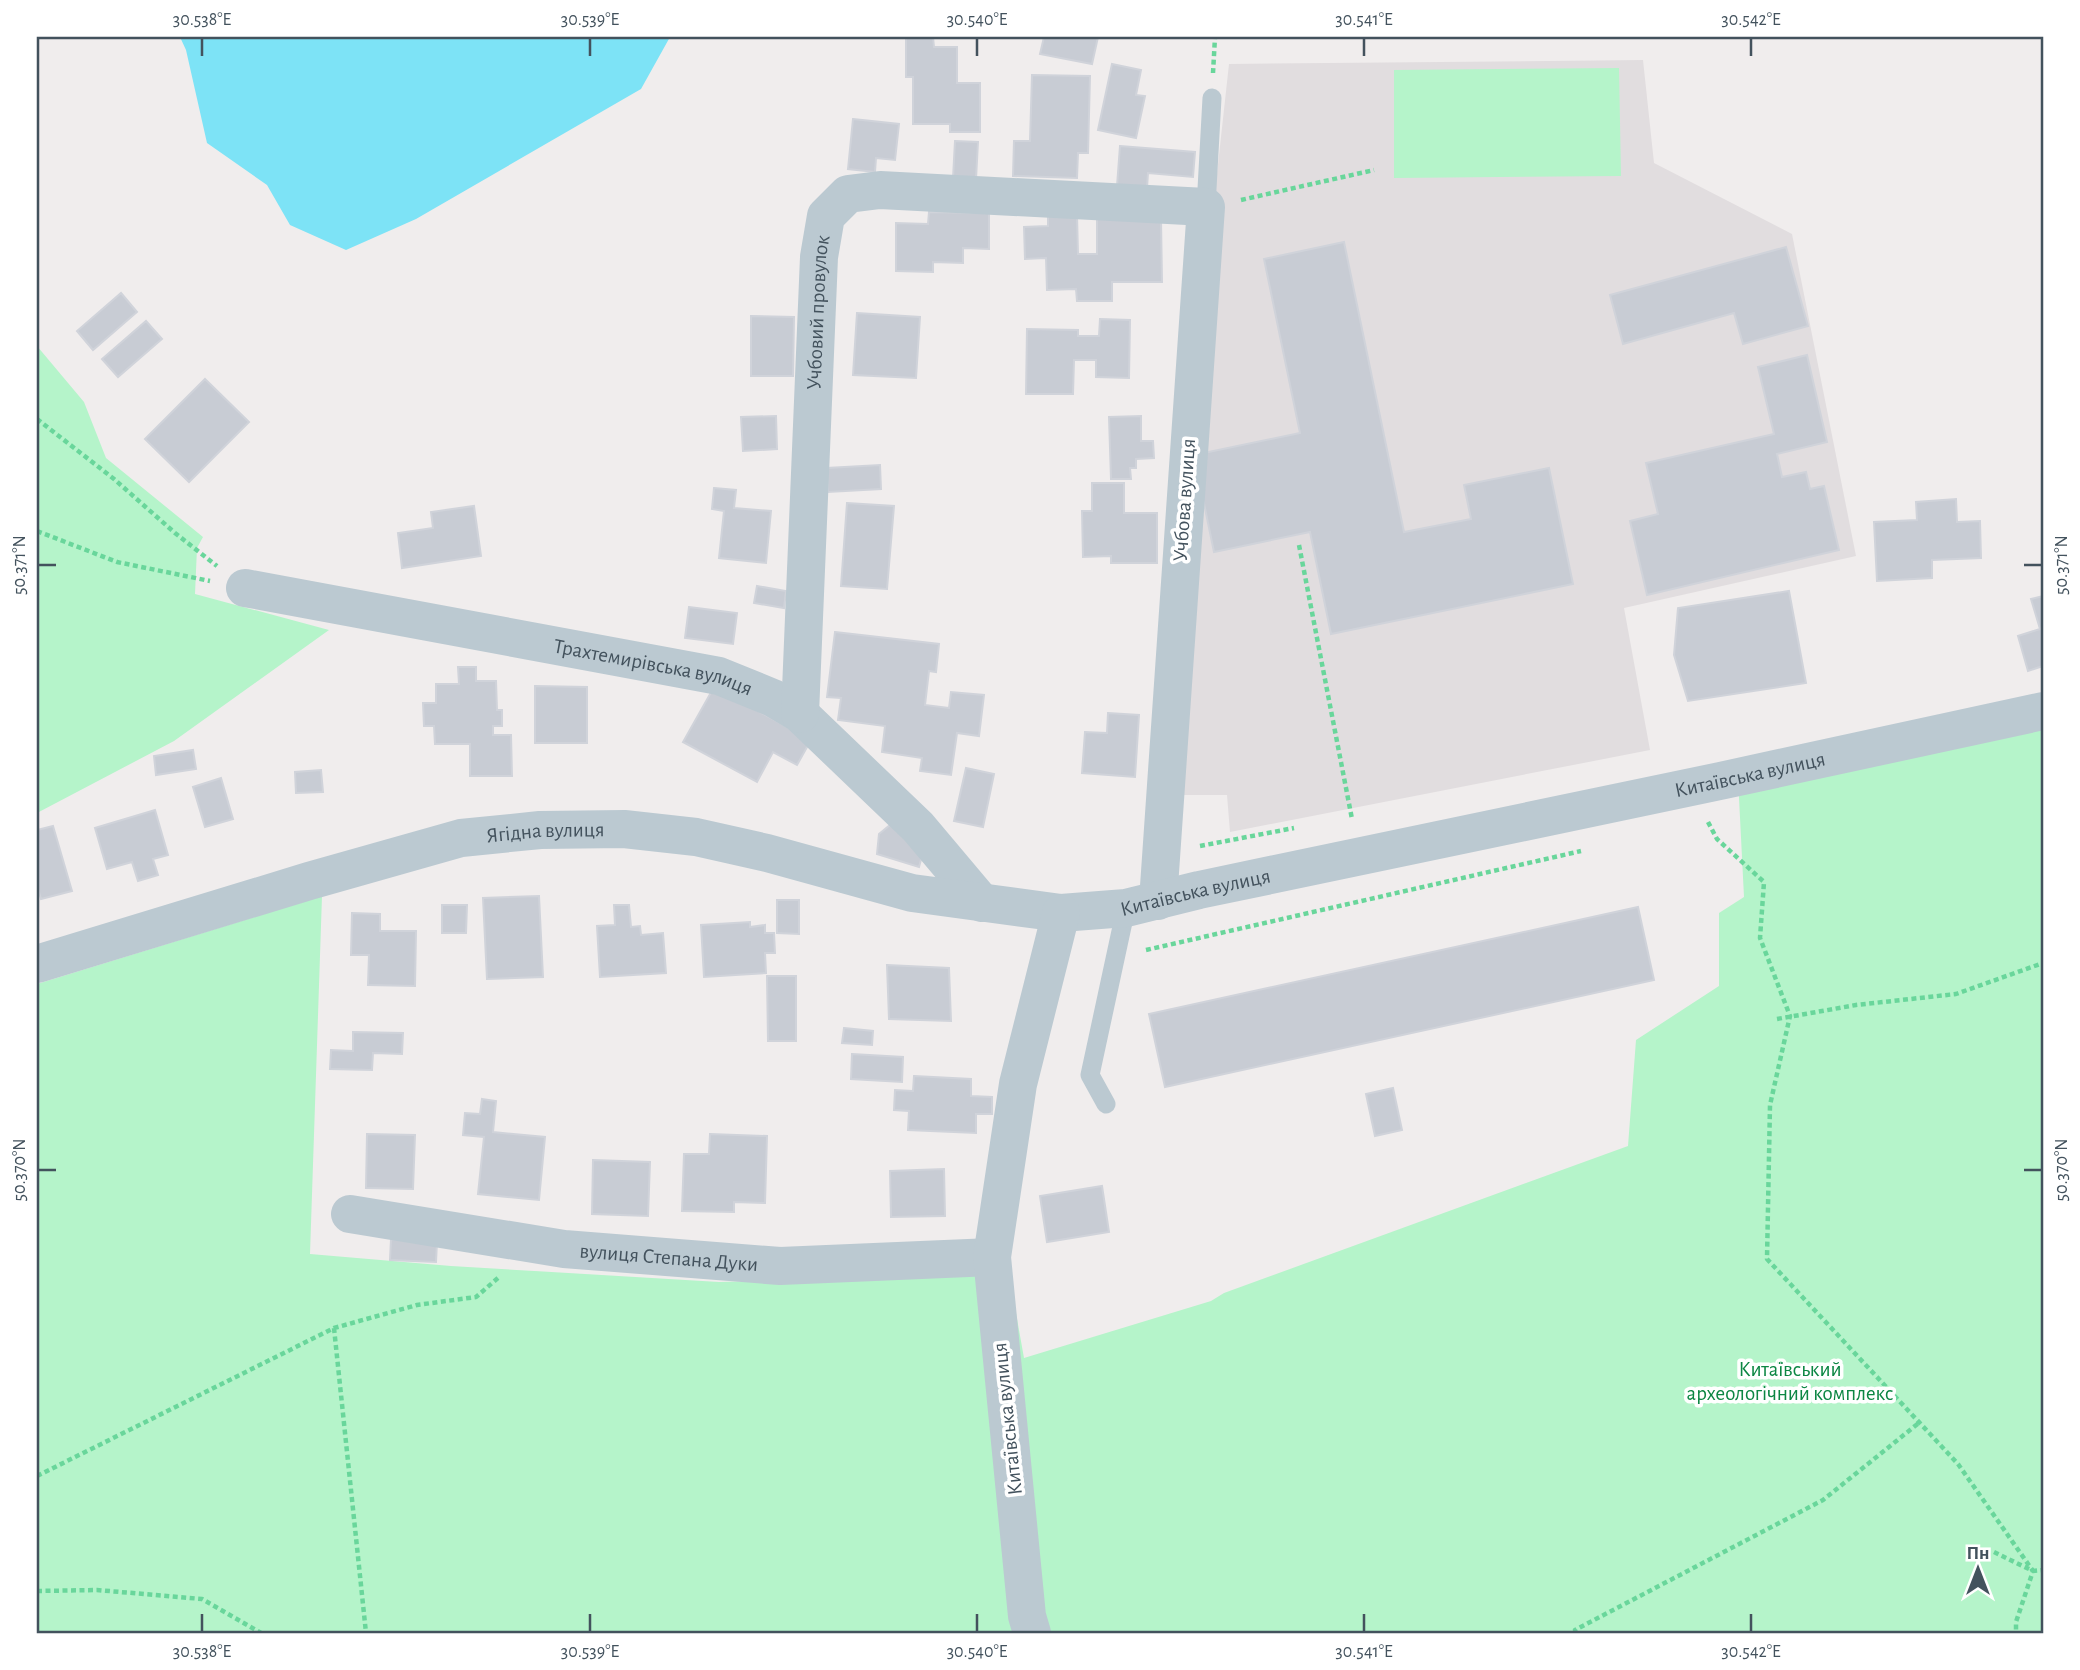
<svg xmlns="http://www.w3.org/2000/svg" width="2080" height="1670" font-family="'Alegreya Sans',sans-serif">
<rect width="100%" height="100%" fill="#f0eded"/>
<path fill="#e1dddf" d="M1643,60L1654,163L1792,234L1856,556L1624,608L1650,750L1230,832L1227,795H1173L1212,219L1229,64Z"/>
<path fill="#b5f4ca" d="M1619,68L1621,176L1394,178V70Z
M37,346L84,402L106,458L203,537L197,548L195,594L329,630L174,741L37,813Z
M2043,711V1633H37V984L322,896L310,1254L451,1266L719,1282L1009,1274L1024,1358L1211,1301L1224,1293L1628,1146L1636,1040L1719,986V913L1744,897L1738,778Z"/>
<path fill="#7de3f6" d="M180,37H670L641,89L416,219L346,250L290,225L267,185L207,143L186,50Z"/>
<path fill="#c8ccd4" stroke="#d0d3da" stroke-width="2" d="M906,37H933L934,47H957V83H980V132H950V124H913V77H906Z
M1044,37H1098L1092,64L1040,54Z
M1112,64L1141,70L1136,95L1145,96L1136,138L1098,130Z
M1032,75L1090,76L1088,153H1078L1077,178L1013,176L1014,141H1030Z
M853,119L899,124L895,160L876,158L875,172L848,169Z
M955,141L978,142L976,179L953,178Z
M1120,146L1195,152L1193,177L1148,173L1147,188L1117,186Z
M929,212L989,213V249L963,248V263L933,262V272L896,271V223L928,224Z
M1077,215L1078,254H1097V219H1161L1162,282H1112V301H1077L1076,289L1047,290L1046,258L1025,259L1024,227L1048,226V216Z
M1344,242L1404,532L1471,519L1464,485L1549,468L1573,584L1331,634L1310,532L1214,552L1194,455L1300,433L1264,259Z
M1786,247L1808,326L1743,344L1734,313L1623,344L1610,295Z
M121,293L137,312L93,350L77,331Z
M857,313L920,317L916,378L853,375Z
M751,316L794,317L793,376H751Z
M1100,319L1130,320L1129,378L1096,377V360H1074L1073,394H1026L1027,329L1078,330V336H1099Z
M146,321L162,339L118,377L102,359Z
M1807,355L1827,442L1777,454L1782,477L1806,472L1810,489L1824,486L1839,550L1647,595L1630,521L1658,514L1646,463L1774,434L1758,367Z
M205,379L249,422L189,482L145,439Z
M776,416L777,449L743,451L741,417Z
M1141,416V441H1153L1154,458L1136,459V468H1130L1131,479H1111L1109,417Z
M880,465L881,489L828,492L827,468Z
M1092,483H1124V513H1157V563H1111V556L1083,557L1082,511H1092Z
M714,488L736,490L734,508L771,511L766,563L719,558L724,511L712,509Z
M1956,499L1957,522L1980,521L1981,558L1932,560V578L1877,581L1874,522L1917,520L1916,502Z
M847,503L894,506L887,589L841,586Z
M474,506L481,556L402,568L398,533L433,528L431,512Z
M757,586L786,591L784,608L754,603Z
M1789,591L1806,683L1688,701L1674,655L1678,608Z
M2043,596V666L2028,671L2018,636L2040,629L2031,599Z
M689,607L737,613L733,644L685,638Z
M835,632L939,644L936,672L929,671L925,705L949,708L951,692L984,695L979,736L957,733L951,775L920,771L922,758L882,752L885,726L838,720L841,698L827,697Z
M458,667H476V681H496L497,710H502V726H493V735H511L512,776H470V744H435L434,726H424L423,703H436V684H459Z
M535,686L587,687V743H535Z
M714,687L811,740L797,765L773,752L757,782L683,742Z
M1108,713L1139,715L1135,777L1082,773L1085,732L1107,733Z
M193,750L196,769L156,775L154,756Z
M966,768L994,774L983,827L954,821Z
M321,770L323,792L296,793L295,772Z
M221,778L233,819L205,827L193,787Z
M155,810L168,855L153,859L158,875L138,881L132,862L107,869L95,828Z
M896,820L926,841L919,867L877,854L879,834Z
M53,826L72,891L41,899L37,885V830Z
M539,896L543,977L487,979L483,898Z
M777,900H799V934L777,933Z
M442,905H467L466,933H442Z
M614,905H629L631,927L640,926L641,935L663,933L666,973L600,977L597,926L615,925Z
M1638,907L1654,980L1165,1087L1149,1014Z
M352,913L380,914V931H416L415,986L368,985L369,955H351Z
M750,922V927L765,925V933H774L775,953H765L766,973L704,977L701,925Z
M887,965L949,968L951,1021L889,1019Z
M767,976H796V1041H768Z
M844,1028L873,1031L872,1045L842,1043Z
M353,1032L403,1033L402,1054L373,1053L372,1070L330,1069L331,1050L353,1051Z
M852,1054L903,1057L902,1082L851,1079Z
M914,1076L971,1079V1096L992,1097V1114H976V1133L908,1130L909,1111L894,1110L895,1090L913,1091Z
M1393,1088L1402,1130L1375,1136L1366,1094Z
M482,1099L496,1101L493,1132L545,1137L539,1200L478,1194L484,1137L463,1135L465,1113L480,1114Z
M367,1134L415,1135L413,1189L366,1188Z
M710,1134L767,1136L765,1203L734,1202V1212L682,1211L684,1154H709Z
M593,1160L650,1162L648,1216L592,1214Z
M944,1169L945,1216L891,1217L890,1171Z
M1102,1186L1109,1232L1047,1242L1040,1196Z
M391,1239L437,1242L436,1262L390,1260Z"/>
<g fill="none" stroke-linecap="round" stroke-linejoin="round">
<path stroke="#69d69b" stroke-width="4.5" stroke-dasharray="5 3.5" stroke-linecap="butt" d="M1213,73L1215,37
M1241,200L1374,170
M37,419L114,479L175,533L217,566
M37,531L117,562L210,581
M1299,545L1352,819
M1708,822L1717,839L1764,882L1760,938L1790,1016L1770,1105L1767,1259L1958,1464L2033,1571L2016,1622V1633
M1200,846L1294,828
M1146,950L1581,851
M1777,1019L1856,1005L1956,994L2043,963
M334,1328L366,1633
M37,1476L334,1328L417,1305L476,1297L498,1278
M1994,1552L2033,1571L2043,1570
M37,1591L97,1590L202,1599L261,1633
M1576,1633L1575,1630L1823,1500L1920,1422"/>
<path stroke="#bbc9d1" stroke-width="19" d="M1206,207L1212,98
M1106,1104L1090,1075L1126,908"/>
<g stroke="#bbc9d1" stroke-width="38">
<path id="s1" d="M245,588L719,676L773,698L800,714L918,827L982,903"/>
<path id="s2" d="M800,714L819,257L826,216L848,194L880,190L1206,207L1158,901"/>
<path id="s3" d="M37,964L309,881L461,838L540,830L624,829L696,837L767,853L912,893L1061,913L1126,908L1199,890L1720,781L2043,711"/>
<path id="s4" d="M350,1214L564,1249L780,1266L992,1257"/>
<path d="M1032,1633L1027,1616L992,1257L1018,1084L1061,913"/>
</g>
</g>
<path fill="none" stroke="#43525d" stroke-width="2.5" d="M202,38V56M590,38V56M977,38V56M1364,38V56M1751,38V56M38,565H56M2024,565H2042M38,1170H56M2024,1170H2042M202,1614V1632M590,1614V1632M977,1614V1632M1364,1614V1632M1751,1614V1632"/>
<g text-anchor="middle" stroke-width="7" stroke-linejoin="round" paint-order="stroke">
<g font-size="21" fill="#43525d" stroke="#fff">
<text dy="7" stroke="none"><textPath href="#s2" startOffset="402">Учбовий провулок</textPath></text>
<text transform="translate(1184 500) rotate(-86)" y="7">Учбова вулиця</text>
<text dy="7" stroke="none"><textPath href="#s1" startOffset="416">Трахтемирівська вулиця</textPath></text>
<text dy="7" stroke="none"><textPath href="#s3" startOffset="1755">Китаївська вулиця</textPath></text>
<text dy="7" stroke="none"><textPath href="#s3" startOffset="527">Ягідна вулиця</textPath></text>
<text dy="7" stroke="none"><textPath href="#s3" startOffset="1188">Китаївська вулиця</textPath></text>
<text dy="7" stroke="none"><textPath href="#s4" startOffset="322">вулиця Степана Дуки</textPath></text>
<text transform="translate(1007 1419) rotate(-96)" y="7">Китаївська вулиця</text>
</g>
<g font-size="21" fill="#0c8643" stroke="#fff">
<text x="1790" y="1376">Китаївський<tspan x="1790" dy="24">археологічний комплекс</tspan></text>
</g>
</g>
<rect width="2080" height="1670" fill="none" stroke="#ffffff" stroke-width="77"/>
<g transform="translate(1978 1569)" stroke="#ffffff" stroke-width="5" paint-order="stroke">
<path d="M0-5L12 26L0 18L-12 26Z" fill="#43525d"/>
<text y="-10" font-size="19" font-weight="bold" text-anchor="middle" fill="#43525d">Пн</text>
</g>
<rect x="38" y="38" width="2004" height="1594" fill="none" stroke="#43525d" stroke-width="2.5"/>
<g font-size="18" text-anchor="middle" fill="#43525d">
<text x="202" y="25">30.538°E</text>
<text x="590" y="25">30.539°E</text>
<text x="977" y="25">30.540°E</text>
<text x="1364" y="25">30.541°E</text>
<text x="1751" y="25">30.542°E</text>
<text transform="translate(19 565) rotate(-90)" y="6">50.371°N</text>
<text transform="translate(2061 565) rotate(-90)" y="6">50.371°N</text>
<text transform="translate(19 1170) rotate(-90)" y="6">50.370°N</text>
<text transform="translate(2061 1170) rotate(-90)" y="6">50.370°N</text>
<text x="202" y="1657">30.538°E</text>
<text x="590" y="1657">30.539°E</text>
<text x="977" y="1657">30.540°E</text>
<text x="1364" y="1657">30.541°E</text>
<text x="1751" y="1657">30.542°E</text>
</g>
</svg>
